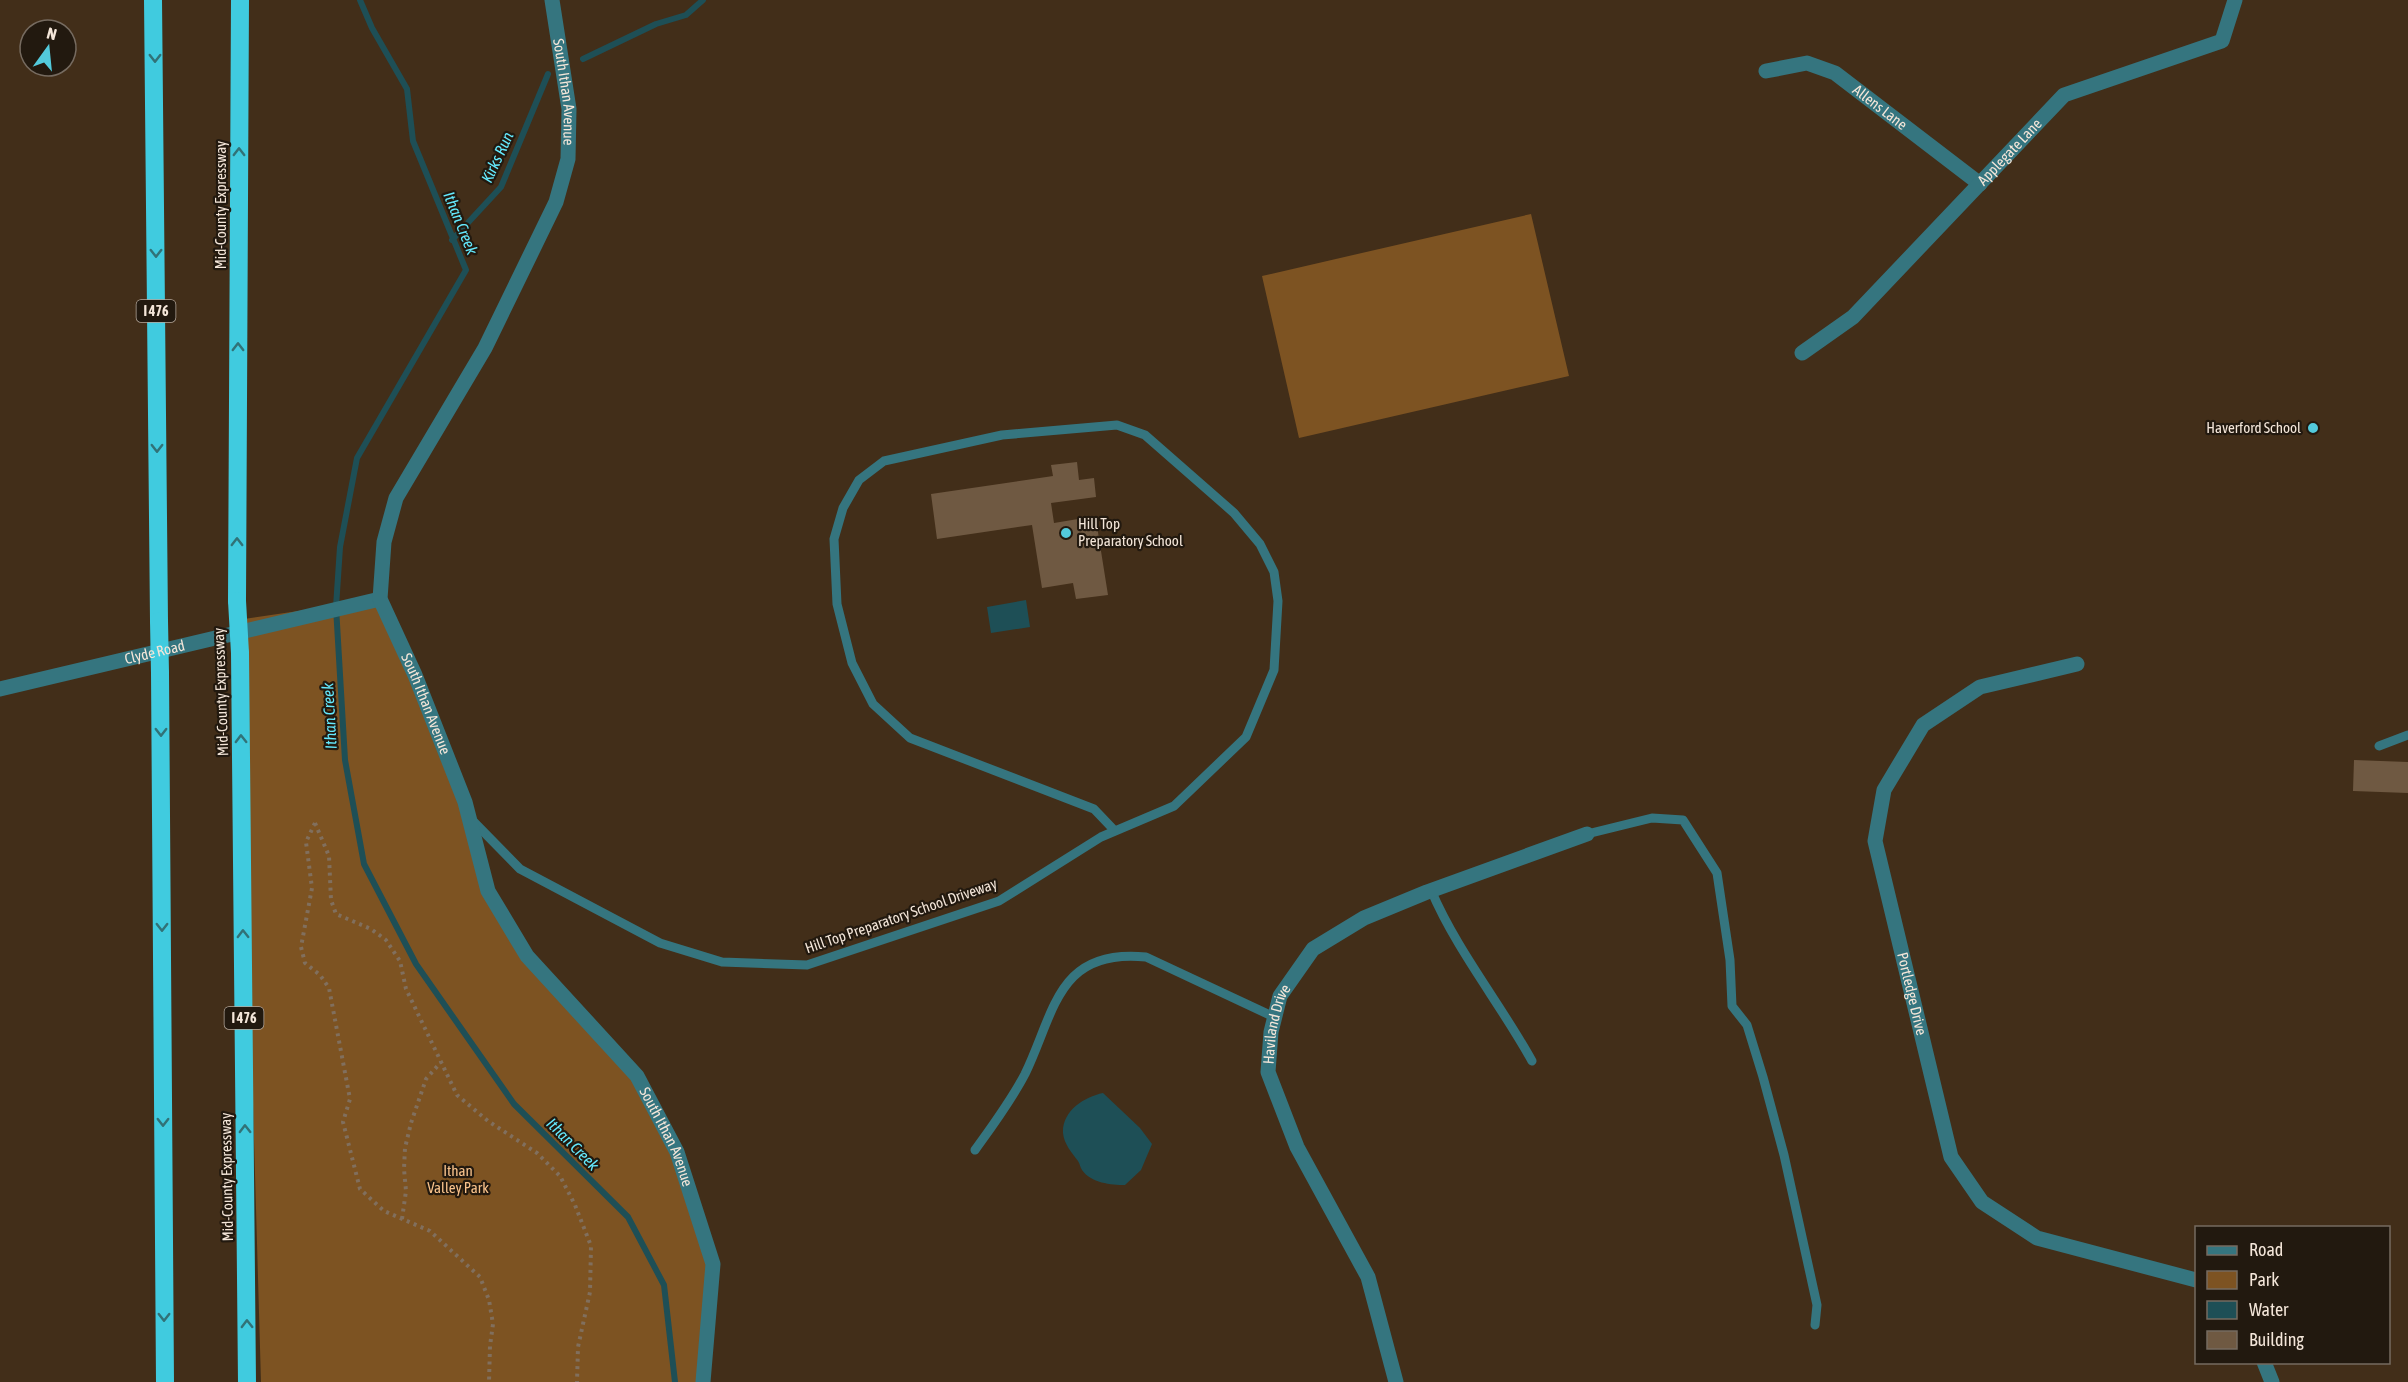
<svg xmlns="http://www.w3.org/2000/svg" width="2408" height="1382" font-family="'Asap Condensed',sans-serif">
<rect width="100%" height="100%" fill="#422e19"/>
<path fill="#7d5322" d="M1531,214L1569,376L1299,438L1262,276Z
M380,599L415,675L488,891L527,956L637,1076L677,1152L713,1264L703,1382H261L240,653L237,620Z"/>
<path fill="#1e4f56" d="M1026,600L1030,627L991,633L987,607Z
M1103,1093L1140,1128L1152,1144L1141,1170L1125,1185C1111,1185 1091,1183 1082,1170C1080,1167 1080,1164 1078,1161C1072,1153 1064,1144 1063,1133C1062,1111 1084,1097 1103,1093Z"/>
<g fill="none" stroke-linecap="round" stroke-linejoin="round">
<path stroke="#1e4f56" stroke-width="6" d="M360,0L372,28L407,89L413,141L466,270L357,458L340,547L336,607L345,760L364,864L416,964L514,1104L628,1217L664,1285L675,1382
M583,59L656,24L686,15L703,0
M452,240L501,187L548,74"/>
</g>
<path fill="#6f5942" d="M1077,462L1079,480L1094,478L1096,497L1051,503L1054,523L1084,518L1086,527L1097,526L1108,595L1076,599L1073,583L1042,588L1032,525L937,539L931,494L1053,476L1051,465Z
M2354,760L2408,762V793L2353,791Z"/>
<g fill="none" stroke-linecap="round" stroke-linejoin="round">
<path stroke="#816f5d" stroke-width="4" stroke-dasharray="3 4.5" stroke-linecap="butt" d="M315,823L329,856L331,900L336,914L371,929L386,940L400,961L406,989L457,1095L488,1121L537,1153L560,1176L575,1205L591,1246L590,1292L578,1347L577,1382
M315,823L306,842L312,888L301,947L305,963L320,975L329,988L350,1099L343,1122L360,1189L384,1211L430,1231L480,1277L489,1300L493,1324L490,1346L489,1382
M402,1219L406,1191L404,1169L405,1148L411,1123L426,1079L441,1062"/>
<path stroke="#35757f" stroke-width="9" d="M2379,746L2408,735
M471,819L520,869L660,943L722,962L807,965L999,901L1101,837L1174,806L1246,737L1274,670L1278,601L1274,572L1260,544L1234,513L1145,435L1117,425L1002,435L884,461L859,480L843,508L834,539L837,604L852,663L873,704L910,738L1094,809L1115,831
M1587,834L1652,818L1683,820L1717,873L1730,960L1732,1006L1747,1025L1763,1077L1784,1155L1817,1305L1815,1325
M1431,890C1457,951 1500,1003 1532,1061
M975,1150C993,1125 1011,1101 1025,1074C1055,1012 1057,948 1146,957L1274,1017"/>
<g stroke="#35757f" stroke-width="15">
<path id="s1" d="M1766,71L1807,63L1835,73L1980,184"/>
<path id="s2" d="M1802,353L1853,317L2064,95L2222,41L2235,0"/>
<path id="s3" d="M2077,664L1980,687L1923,725L1884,790L1875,841L1951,1157L1982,1202L2037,1238L2196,1280"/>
<path id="s4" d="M0,689L380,599"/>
<path d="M2264,1362L2272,1382"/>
<path id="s5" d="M1396,1382L1368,1277L1297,1147L1268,1072L1271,1032L1280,996L1313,949L1364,918L1427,892L1587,834"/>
</g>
<path stroke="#35757f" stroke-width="15" id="s6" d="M552,0L569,109L568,159L556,202L485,348L396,498L384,542L380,599L415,675L465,802L488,891L527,956L637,1076L677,1152L713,1264L703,1382"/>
<path stroke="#40cbdf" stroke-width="18" d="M153,0L159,621
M237,601L240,0
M240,653L247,1382
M160,673L165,1382"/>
<path stroke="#40cbdf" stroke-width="18" d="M237,601L240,653
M159,621L160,673"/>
</g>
<defs><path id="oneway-chevron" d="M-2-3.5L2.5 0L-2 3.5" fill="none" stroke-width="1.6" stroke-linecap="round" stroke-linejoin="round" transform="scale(1.5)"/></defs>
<g stroke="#317277">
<use href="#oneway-chevron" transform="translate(155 58) rotate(90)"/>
<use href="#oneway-chevron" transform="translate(239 152) rotate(-90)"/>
<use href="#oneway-chevron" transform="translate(156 253) rotate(90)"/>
<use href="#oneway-chevron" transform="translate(238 347) rotate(-90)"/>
<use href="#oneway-chevron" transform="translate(157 448) rotate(90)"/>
<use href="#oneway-chevron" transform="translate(237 542) rotate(-90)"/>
<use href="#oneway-chevron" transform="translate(161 732) rotate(90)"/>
<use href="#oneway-chevron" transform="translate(241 739) rotate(-91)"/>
<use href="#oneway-chevron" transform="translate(162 927) rotate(90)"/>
<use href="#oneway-chevron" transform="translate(243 934) rotate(-91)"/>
<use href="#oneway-chevron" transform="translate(163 1122) rotate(90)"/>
<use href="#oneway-chevron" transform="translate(245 1129) rotate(-91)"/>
<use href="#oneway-chevron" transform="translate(164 1317) rotate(90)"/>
<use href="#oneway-chevron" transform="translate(247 1324) rotate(-91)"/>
</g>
<g fill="#53cadc" stroke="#22190f" stroke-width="2">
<circle cx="2313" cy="428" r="6"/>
<circle cx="1066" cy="533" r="6"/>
</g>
<g text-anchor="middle" stroke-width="4.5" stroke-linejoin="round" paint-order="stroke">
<g fill="#22190f" stroke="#b5a89c" stroke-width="1.5">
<rect x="136.5" y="300" width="39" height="22" rx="4.5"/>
<rect x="224.5" y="1007" width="39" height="22" rx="4.5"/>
</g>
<g font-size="14" font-weight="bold" fill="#f4e6d9">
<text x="156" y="316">I 476</text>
<text x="244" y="1023">I 476</text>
</g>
<g font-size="15" fill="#f4e6d9" stroke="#22190f">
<text dy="5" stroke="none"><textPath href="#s6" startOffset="93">South Ithan Avenue</textPath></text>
<text dy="5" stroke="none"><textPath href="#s1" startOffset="128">Allens Lane</textPath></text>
<text dy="5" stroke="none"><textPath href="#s2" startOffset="290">Applegate Lane</textPath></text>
<text transform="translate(221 205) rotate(-90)" y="5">Mid-County Expressway</text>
<text dy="5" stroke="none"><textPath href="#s4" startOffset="159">Clyde Road</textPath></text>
<text transform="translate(221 692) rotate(-92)" y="5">Mid-County Expressway</text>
<text dy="5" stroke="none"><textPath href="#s6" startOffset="759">South Ithan Avenue</textPath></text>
<text transform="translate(901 916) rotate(-19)" y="5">Hill Top Preparatory School Driveway</text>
<text dy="5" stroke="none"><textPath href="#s3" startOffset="453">Portledge Drive</textPath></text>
<text dy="5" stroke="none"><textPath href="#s5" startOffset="386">Haviland Drive</textPath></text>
<text dy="5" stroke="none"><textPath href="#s6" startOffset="1263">South Ithan Avenue</textPath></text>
<text transform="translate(227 1177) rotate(-91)" y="5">Mid-County Expressway</text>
</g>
<g font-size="15" fill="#f4e6d9" stroke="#22190f" text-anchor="end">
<text x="2301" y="433">Haverford School</text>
<text x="1078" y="529" text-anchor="start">Hill Top<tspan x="1078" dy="17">Preparatory School</tspan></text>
</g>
<g font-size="15" fill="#f9c38c" stroke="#22190f">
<text x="458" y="1176">Ithan<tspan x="458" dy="17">Valley Park</tspan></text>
</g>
<g font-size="16" font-style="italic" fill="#65eafe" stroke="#22190f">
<text transform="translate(497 157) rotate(-65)" y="6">Kirks Run</text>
<text transform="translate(461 223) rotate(68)" y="6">Ithan Creek</text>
<text transform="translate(329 716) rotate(-93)" y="6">Ithan Creek</text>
<text transform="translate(573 1144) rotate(45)" y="6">Ithan Creek</text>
</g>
</g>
<rect x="2195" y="1226" width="195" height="138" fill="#22190f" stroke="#766b60" stroke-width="1.5"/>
<rect x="2207" y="1246" width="30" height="9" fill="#35757f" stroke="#766b60" stroke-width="1.5"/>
<text x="2249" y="1256" font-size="18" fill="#f4e6d9">Road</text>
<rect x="2207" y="1271" width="30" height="18" fill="#7d5322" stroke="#766b60" stroke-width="1.5"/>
<text x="2249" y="1286" font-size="18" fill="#f4e6d9">Park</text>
<rect x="2207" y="1301" width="30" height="18" fill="#1e4f56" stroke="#766b60" stroke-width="1.5"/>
<text x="2249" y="1316" font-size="18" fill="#f4e6d9">Water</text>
<rect x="2207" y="1331" width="30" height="18" fill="#6f5942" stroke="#766b60" stroke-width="1.5"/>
<text x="2249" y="1346" font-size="18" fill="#f4e6d9">Building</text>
<g transform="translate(48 48) rotate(15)"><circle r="28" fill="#22190f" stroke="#766b60" stroke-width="1.5"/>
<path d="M0-4.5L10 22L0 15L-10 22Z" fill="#53cadc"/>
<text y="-9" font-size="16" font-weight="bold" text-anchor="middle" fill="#f4e6d9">N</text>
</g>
</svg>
